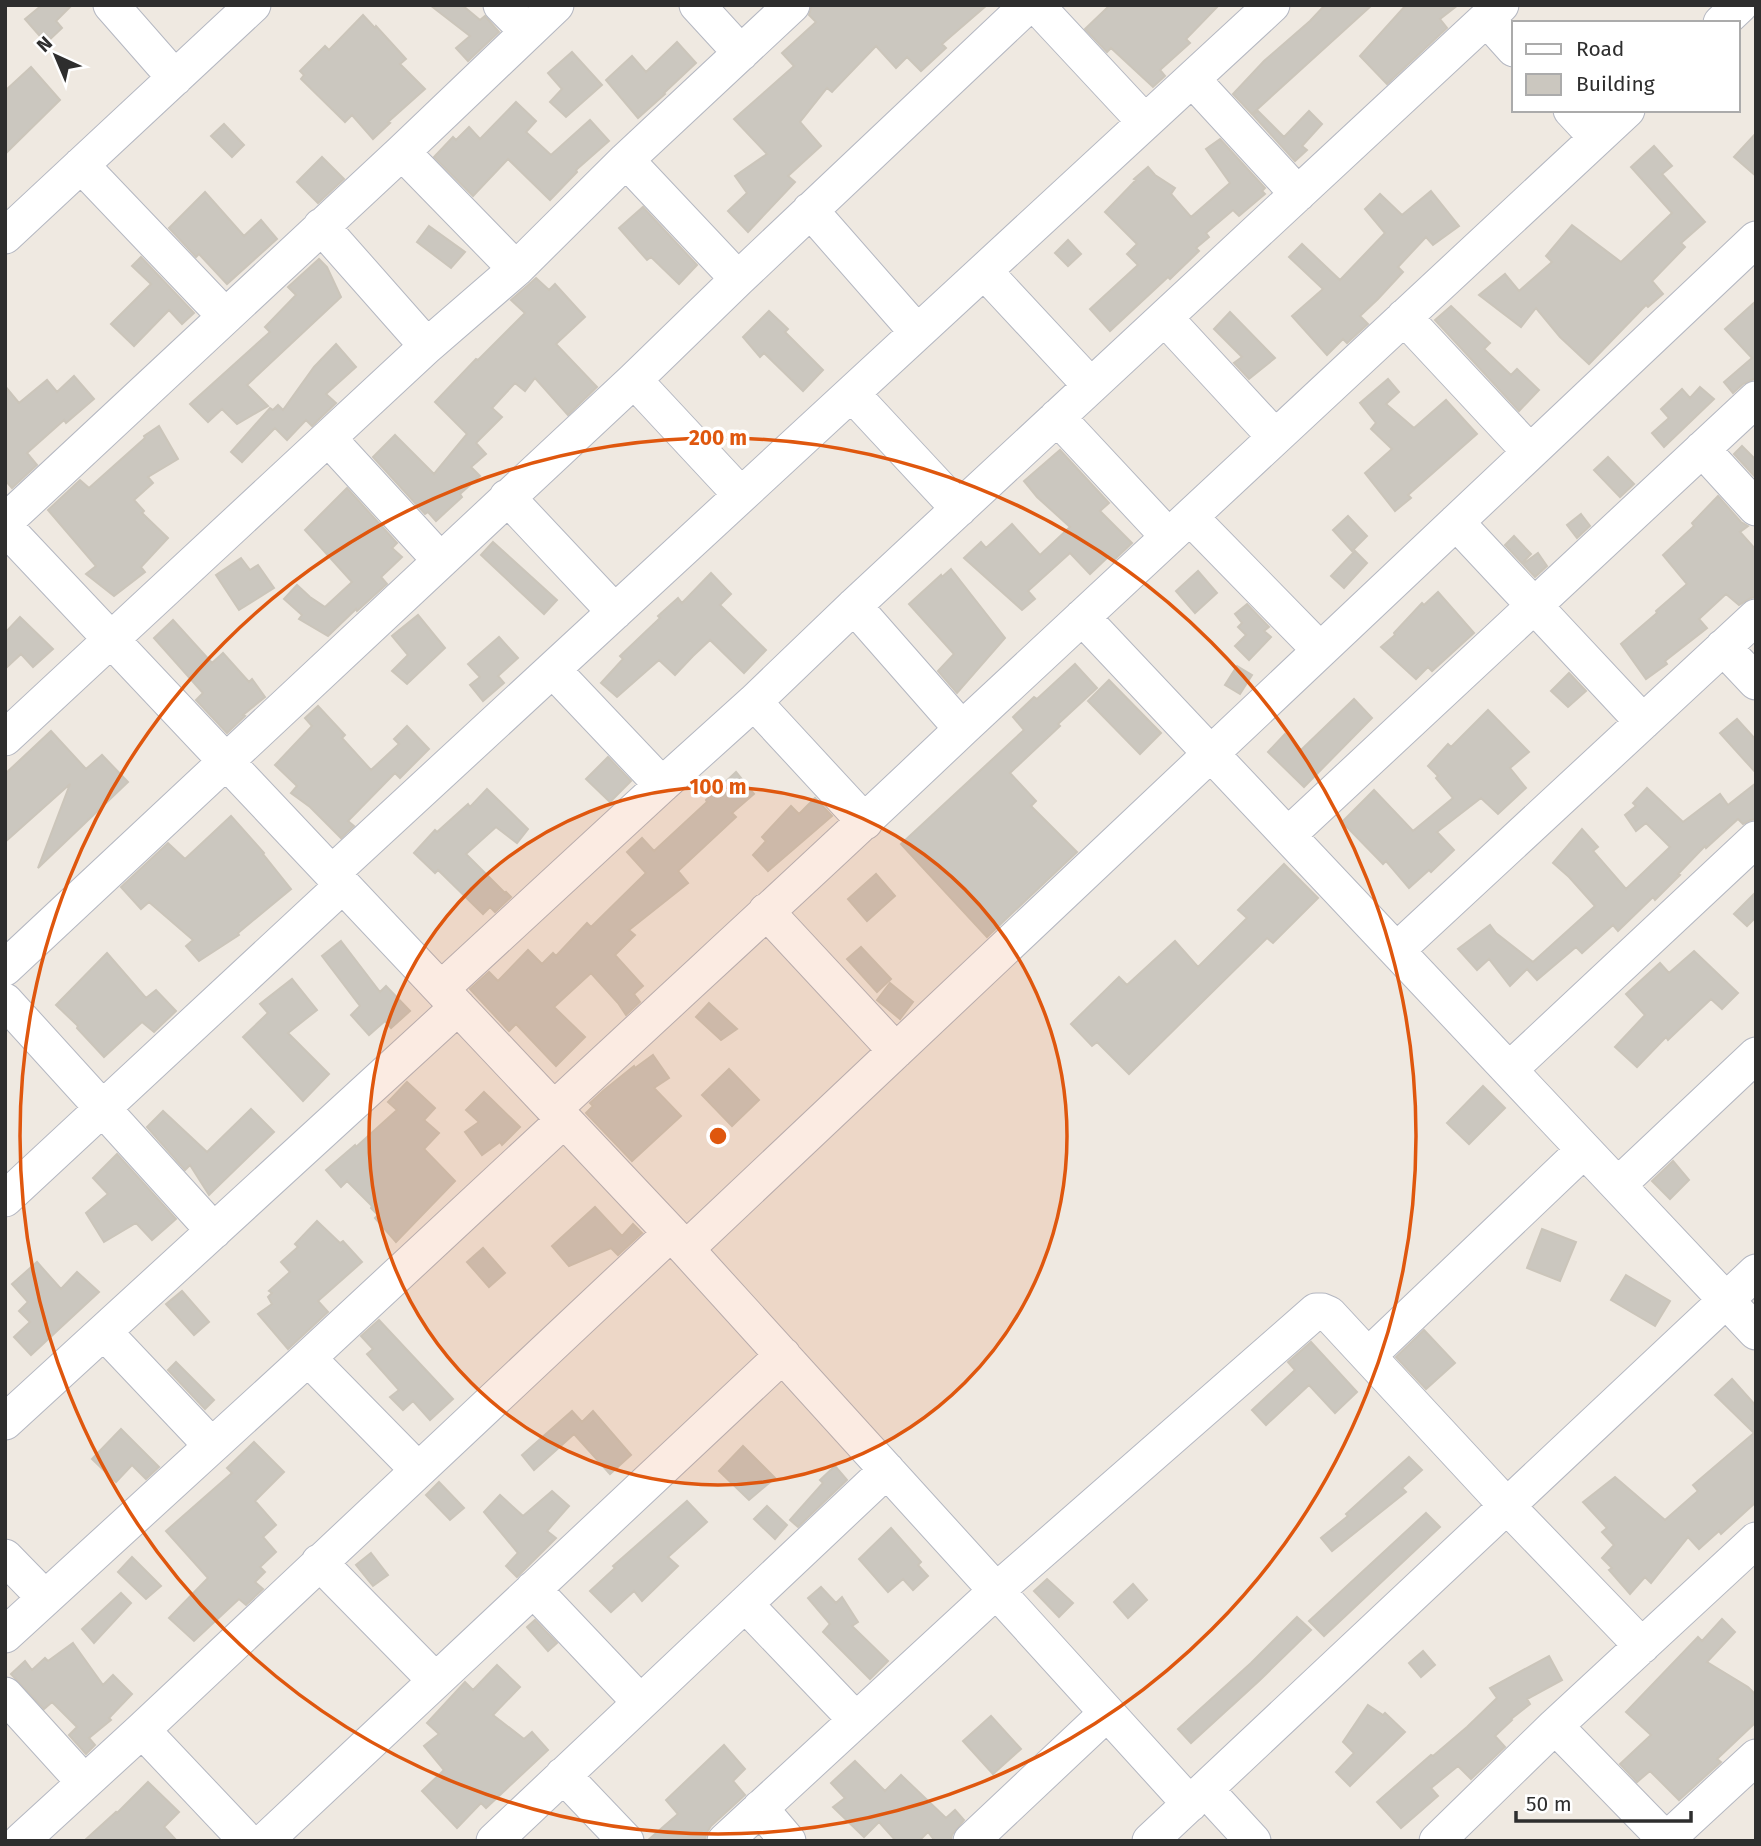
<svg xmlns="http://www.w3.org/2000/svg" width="1761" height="1846" font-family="'Fira Sans',sans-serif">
<rect width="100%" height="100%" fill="#efe9e1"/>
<path fill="#cbc7bf" stroke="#cbc5ba" stroke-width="2" d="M42,5H72L56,21L62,28L46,43L25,19Z
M430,5H462L480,20L485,16L499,32L468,61L456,48L470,36Z
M812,5H987L942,44L946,48L921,71L907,57L896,68L876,46L832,92L827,88L800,122L821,146L788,176L795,182L748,232L728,211L747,193L735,176L767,154L734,119L794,66L782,53L816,22L809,15Z
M1110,5H1219L1186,39L1190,43L1160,70L1165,76L1153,87L1111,48L1107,52L1085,29Z
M1325,5H1372L1252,114L1233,94L1264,61L1310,21Z
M1406,5H1458L1440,19L1447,28L1387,84L1360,56Z
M363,15L375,28L376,26L406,59L400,64L425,89L388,122L390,123L373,139L352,115L345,122L301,79L304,75L300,71L325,46L329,50Z
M677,42L696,63L664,93L665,94L638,118L606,80L632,56L646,72Z
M572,52L602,85L566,117L550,102L562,89L548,73Z
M31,67L60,100L5,154V91Z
M516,102L536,121L526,132L551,155L590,120L609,141L576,170L577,172L550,200L508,159L473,196L434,157L453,137L456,140L469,127L480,139Z
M1258,111L1284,137L1309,111L1322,124L1302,146L1307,150L1295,161L1253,115Z
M224,124L244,145L232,157L211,136Z
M1756,133V176L1734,157Z
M1220,139L1265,188L1262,191L1265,194L1239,216L1233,210L1206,233L1209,237L1196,248L1199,251L1170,279L1168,277L1110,331L1090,309L1138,265L1127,254L1137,244L1105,212L1136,180L1134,179L1148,167L1155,175L1175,188L1171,194L1191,217L1230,183L1206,149Z
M1654,146L1672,166L1662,174L1705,222L1681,243L1685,247L1652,281L1663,294L1648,307L1646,305L1589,364L1560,337L1536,308L1521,327L1479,295L1505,274L1519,291L1552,262L1546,256L1572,225L1621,262L1672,213L1631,167Z
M322,157L344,179L318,203L297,182Z
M1431,191L1459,226L1433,245L1426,237L1398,267L1403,272L1378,299L1360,316L1368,324L1347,343L1343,339L1327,355L1292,316L1323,289L1289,257L1302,244L1340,280L1385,233L1365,209L1380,194L1402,215Z
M205,192L244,236L261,220L277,239L227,284L199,254L196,257L169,228Z
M643,207L697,265L679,284L651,257L647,260L619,228Z
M429,226L465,252L451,268L417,242Z
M1068,240L1081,254L1068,266L1055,253Z
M141,257L194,313L182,324L169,310L134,346L111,324L151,284L132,266Z
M319,259L327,267L341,297L247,385L268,406L237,424L222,409L208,422L190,404L270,332L265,327L296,295L288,287Z
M536,278L549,290L555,284L585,317L556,344L597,387L568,415L535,378L525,391L515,383L492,408L502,417L476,443L486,454L471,467L480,476L460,494L462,497L436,521L428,512L425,514L373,457L395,435L434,474L467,434L435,402L476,359L478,360L525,313L511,300Z
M1756,301V378L1743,384L1733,393L1724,382L1752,358L1725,329Z
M1451,306L1490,343L1484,349L1511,375L1517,369L1539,390L1519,411L1435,320Z
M769,311L788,329L785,332L823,370L803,391L764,353L760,357L743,337Z
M1230,312L1275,358L1249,379L1234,363L1242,357L1214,329Z
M336,344L356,367L326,394L336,403L312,426L306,420L287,440L275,428L242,462L231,452L270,408L273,410L278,405L283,410L314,367Z
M74,376L94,399L66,423L64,420L27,453L37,465L12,488L5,480V386L19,403L47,380L57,392Z
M1388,379L1399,392L1386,404L1414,428L1446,400L1477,434L1408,495L1411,498L1395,511L1365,473L1392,449L1371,429L1376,423L1360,403Z
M1700,387L1714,399L1664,447L1652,433L1669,418L1661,409L1682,389L1690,398Z
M159,426L178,459L148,477L153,483L134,500L144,511L142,513L168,538L141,567L145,572L114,596L86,574L96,566L48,510L80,480L89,488L145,438L144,436Z
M1742,446L1756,460V478L1734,454Z
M1060,450L1109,503L1100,511L1132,543L1113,561L1109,556L1090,574L1070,553L1028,591L1035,599L1022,610L964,558L981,542L986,548L1012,524L1040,555L1070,527L1037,497L1024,481Z
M1608,457L1634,484L1620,497L1594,470Z
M347,488L397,543L392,548L402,557L381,577L387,584L357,611L356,609L328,636L299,619L302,615L284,599L297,585L310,597L325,607L352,582L305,530Z
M1718,496L1741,522L1748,526L1740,532L1756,550V597L1751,598L1739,605L1726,594L1699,619L1707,628L1665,661L1667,664L1646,679L1621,644L1657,613L1656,611L1687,584L1663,555L1694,526L1692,523Z
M1581,514L1590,526L1577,538L1567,525Z
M1348,516L1367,536L1352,551L1333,530Z
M1514,536L1531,554L1522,563L1505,545Z
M493,542L557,600L544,614L481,555Z
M1355,551L1367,563L1344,588L1331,576Z
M1538,553L1547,566L1535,577L1523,564Z
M241,558L250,570L258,565L274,588L239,610L216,575Z
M951,569L1005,638L957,693L938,671L954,654L909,604L941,575L942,577Z
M1198,571L1217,593L1195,613L1176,591Z
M711,573L731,594L720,605L766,650L744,673L710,640L693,656L675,675L659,660L617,697L601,683L623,659L620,656L660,618L658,616L678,598L682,603Z
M1438,592L1474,633L1432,671L1428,667L1416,679L1381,647L1395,635L1394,633L1422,603L1424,605Z
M1247,604L1269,627L1264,631L1271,637L1249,660L1235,646L1246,635L1238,627L1242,623L1235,614Z
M418,615L445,648L407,684L392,671L408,655L392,636Z
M20,617L53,649L33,667L21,654L5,669V633Z
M173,620L212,663L223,653L249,682L252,679L265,697L243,715L245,716L227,733L196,700L203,693L154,638Z
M499,637L518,658L498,676L504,683L483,701L470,685L480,677L468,664Z
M1075,664L1097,688L1058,724L1060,726L1010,773L1036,801L1031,806L1077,852L987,937L901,844L1024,730L1013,717L1034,697L1037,699Z
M1237,666L1252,675L1240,694L1225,685Z
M1569,673L1586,691L1568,707L1551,691Z
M1109,680L1161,733L1140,754L1088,701Z
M1354,699L1372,718L1304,787L1268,752L1285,734L1301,750Z
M318,706L345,735L342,738L371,770L399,744L394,739L407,726L429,749L400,778L395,773L348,821L354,826L341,838L310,807L291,793L297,786L275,765L312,726L305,718Z
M1488,710L1529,752L1510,768L1526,788L1498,814L1481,798L1437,832L1454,850L1431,872L1429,870L1409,888L1386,861L1383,864L1342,822L1374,790L1413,831L1453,798L1436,778L1438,776L1428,766L1448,744L1451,747Z
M1737,719L1756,740V773L1720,733Z
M51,731L86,769L102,755L128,782L38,868L70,784L5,842V774Z
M608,757L631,781L610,802L586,779Z
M736,772L754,794L732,813L736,817L678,871L688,883L629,930L635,935L615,955L643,986L634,994L640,1002L626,1015L618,1003L591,973L554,1007L585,1037L556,1066L516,1024L509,1031L470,989L489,972L498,981L528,950L542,964L553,953L556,956L587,923L591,927L646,873L627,852L642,838L654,851L707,802L706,800Z
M1756,783V819L1751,820L1743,824L1738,819L1706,848L1705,846L1678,874L1680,875L1655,900L1653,897L1618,931L1613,925L1582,953L1576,947L1537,980L1527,969L1510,986L1489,959L1477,970L1458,949L1490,925L1496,933L1533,962L1595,906L1569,877L1553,863L1582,829L1598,847L1593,851L1626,889L1670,847L1646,823L1636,831L1625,815L1636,806L1633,803L1647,788L1683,822L1720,794L1728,805Z
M487,789L528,829L517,843L496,827L466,854L505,893L506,892L511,897L495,912L490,907L483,914L438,870L435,873L414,853L435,830L437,832L468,804L470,807Z
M815,798L832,816L768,871L753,855L766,841L762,837L791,806L799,814Z
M231,816L264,853L263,854L291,889L238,933L239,935L199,961L186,946L193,940L149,902L141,909L121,887L168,843L185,859Z
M1284,864L1318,898L1273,943L1267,938L1129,1074L1097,1042L1092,1046L1071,1024L1119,977L1127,985L1175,941L1198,967L1247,918L1238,910Z
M876,874L895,896L867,921L848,899Z
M1756,892V917L1747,926L1734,914Z
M341,941L380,992L386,986L410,1011L391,1028L385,1021L369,1035L351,1015L360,1006L322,956Z
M861,947L891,979L877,992L847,959Z
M1694,951L1738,993L1722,1009L1711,999L1668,1040L1666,1037L1637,1067L1615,1047L1645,1015L1626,994L1660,963L1669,973Z
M107,953L146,998L156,990L176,1011L154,1032L142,1022L104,1057L77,1028L78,1026L56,1005Z
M292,979L317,1010L288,1033L329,1074L303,1101L243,1037L268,1013L260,1004Z
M890,983L913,1002L900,1019L877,1000Z
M709,1003L737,1029L721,1040L696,1017Z
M653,1055L669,1078L654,1088L681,1116L632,1161L586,1113L593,1106L590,1103L603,1091L634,1066L635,1068Z
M729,1069L759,1100L732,1126L702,1095Z
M407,1082L435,1108L424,1120L439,1133L424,1149L455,1181L396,1242L375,1218L378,1215L371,1208L372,1206L347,1181L341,1187L326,1170L355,1145L356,1147L397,1110L388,1102Z
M1483,1086L1505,1108L1469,1144L1447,1123Z
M484,1092L520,1127L502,1145L500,1142L482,1155L465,1132L479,1122L466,1110Z
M251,1109L274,1132L209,1195L190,1165L185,1170L147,1127L163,1111L207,1152Z
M117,1154L176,1219L152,1240L136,1223L104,1242L86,1213L108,1194L93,1178Z
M1673,1161L1689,1180L1670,1199L1652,1181Z
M595,1207L622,1236L633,1224L642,1233L618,1255L611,1248L569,1266L552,1246Z
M317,1221L340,1243L343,1241L362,1262L318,1301L328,1312L288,1349L258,1314L272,1304L268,1297L272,1293L269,1291L290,1272L281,1262L298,1247L295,1244Z
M1542,1229L1576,1242L1560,1281L1527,1268Z
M483,1248L505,1273L489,1287L467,1262Z
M37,1262L61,1289L77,1272L99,1292L31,1355L14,1337L30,1322L19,1311L28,1302L12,1284Z
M1626,1275L1670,1301L1655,1326L1611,1300Z
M182,1291L209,1322L194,1335L166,1304Z
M379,1320L453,1399L430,1420L413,1401L403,1410L390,1397L399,1390L367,1354L373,1349L361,1336Z
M1424,1330L1455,1363L1426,1389L1396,1357Z
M1311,1342L1357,1392L1335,1413L1309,1385L1266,1425L1252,1410L1295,1370L1288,1362Z
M176,1362L214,1400L205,1409L168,1370Z
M1732,1379L1756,1406V1502L1721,1534L1719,1531L1699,1549L1688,1537L1651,1583L1645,1577L1630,1594L1609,1570L1612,1568L1602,1558L1614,1545L1602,1532L1607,1528L1583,1502L1615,1477L1665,1520L1698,1491L1693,1485L1754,1433L1715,1395Z
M572,1411L582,1422L593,1411L631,1455L610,1474L574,1434L534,1470L522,1455Z
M121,1429L159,1467L146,1479L132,1465L116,1482L92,1459Z
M254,1442L284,1472L255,1501L276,1525L263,1537L276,1552L260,1567L265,1572L255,1582L263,1589L246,1605L239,1599L194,1641L169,1618L208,1578L166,1531L232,1473L227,1468Z
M743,1446L775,1478L749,1500L719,1471Z
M1409,1457L1422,1470L1402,1488L1406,1492L1332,1551L1321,1538L1348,1516L1346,1514Z
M835,1466L847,1480L798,1527L790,1520L823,1483L820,1480Z
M439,1482L464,1508L450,1520L426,1495Z
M552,1491L569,1506L547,1531L556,1538L517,1577L506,1566L518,1553L484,1512L500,1495L523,1516Z
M687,1501L707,1522L668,1557L678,1566L642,1601L634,1591L611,1612L590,1591L615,1568L613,1566Z
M767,1506L787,1525L775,1539L754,1519Z
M1426,1513L1440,1527L1324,1636L1309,1621Z
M891,1528L921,1562L918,1565L928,1576L913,1590L903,1579L888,1592L859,1559Z
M371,1553L388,1575L373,1586L356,1565Z
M132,1557L161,1586L146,1599L118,1572Z
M1047,1579L1073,1603L1059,1617L1034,1591Z
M1133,1584L1147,1600L1128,1618L1114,1602Z
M821,1587L836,1603L842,1597L858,1622L852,1626L888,1661L870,1679L823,1632L830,1624L808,1598Z
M121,1593L131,1603L94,1643L82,1629Z
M1297,1617L1311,1630L1260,1680L1191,1743L1178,1729L1251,1663Z
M1722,1619L1735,1632L1707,1662L1748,1687L1756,1695V1722L1717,1759L1721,1762L1679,1800L1650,1771L1637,1782L1620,1764L1651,1735L1626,1712L1698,1637L1702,1641Z
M535,1620L557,1643L548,1651L527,1627Z
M73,1643L103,1685L113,1675L132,1694L109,1718L111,1720L89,1738L95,1745L86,1754L69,1735L77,1727L52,1702L44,1709L11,1674L25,1661L32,1670L45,1658L48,1661Z
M1423,1651L1435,1665L1421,1677L1409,1663Z
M1549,1656L1562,1680L1527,1699L1530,1704L1511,1719L1512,1720L1495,1736L1505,1747L1471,1779L1458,1766L1431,1788L1438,1796L1401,1828L1377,1802L1431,1755L1433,1756L1467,1727L1497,1698L1490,1688Z
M497,1665L520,1687L493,1715L524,1739L532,1732L548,1750L486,1808L481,1803L457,1828L422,1791L444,1770L424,1746L439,1734L427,1723L465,1682L473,1690Z
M1368,1705L1383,1715L1385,1713L1405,1732L1350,1786L1336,1772L1354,1753L1343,1742Z
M991,1716L1021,1749L993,1774L963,1741Z
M724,1745L745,1769L733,1781L745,1795L711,1826L706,1834L705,1841H647L678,1814L666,1800Z
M855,1761L885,1791L901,1775L946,1818L955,1810L964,1820L952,1835L951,1840L935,1841L928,1832L919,1841H896L879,1822L864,1837L833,1807L845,1798L831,1783Z
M148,1782L179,1812L164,1827L177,1841H84L116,1812L117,1813Z"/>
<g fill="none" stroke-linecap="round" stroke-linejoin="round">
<g stroke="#b4b7c1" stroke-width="37">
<path id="minor" d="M111,5L175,78
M501,5L528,32
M697,5L741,53
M1036,5L1145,122
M1487,19L1514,49
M1721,23L1740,5
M1192,79L1298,194
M1571,110L1597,138
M402,152L516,269
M626,160L738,279
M81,165L225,316
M810,210L917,332
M321,226L427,346
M5,236L253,5
M984,271L1091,386
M1404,317L1530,452
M1165,318L1275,437
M634,380L741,495
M852,394L959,509
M1057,417L1168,536
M328,438L440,560
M1702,449L1756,508
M507,497L615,612
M1190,517L1320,650
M5,522L402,152L556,5
M1456,522L1643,722
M5,527L686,1249L1190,1804
M854,606L962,729
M1082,617L1756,1332
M1723,647L1756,682
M553,670L662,785
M754,702L865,822
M5,738L427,346L516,269L626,160L792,5
M1288,835L1756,399
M332,873L1272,5
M766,911L896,1051
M1397,950L1756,617
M5,968L634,380L738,279L1028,5
M441,989L662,785L754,702L854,606L1501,5
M5,1001L214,1231
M1509,1070L1756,839
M554,1109C690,982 828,857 962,729L1627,110
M1618,1185L1756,1055
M5,1199L343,885
M686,1249L1756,239
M104,1332L211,1445
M1368,1356L1584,1150
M308,1358L418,1470
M5,1422L458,1007
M5,1557L45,1598
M319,1562L435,1680
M533,1589L640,1702
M745,1604L856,1720
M5,1635L308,1358L564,1120
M5,1695L84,1782
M1555,1726L1666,1840
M142,1730L247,1841
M563,1775L626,1841
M1206,1790L1253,1841
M760,1808L788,1841
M21,1841L142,1730L671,1233
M265,1841L783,1355
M494,1841L887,1470
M725,1841L996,1591L1316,1311H1322L1329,1314L1507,1506L1642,1646
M971,1841L1107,1713
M1150,1841L1756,1272
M1437,1841L1555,1726L1756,1540
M1665,1841L1756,1757"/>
</g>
<use href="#minor" stroke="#fff" stroke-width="35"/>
</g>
<circle cx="718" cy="1136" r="349" fill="#df570e" fill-opacity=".12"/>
<g fill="none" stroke="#df570e" stroke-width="3.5">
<circle cx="718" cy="1136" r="349"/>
<circle cx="718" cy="1136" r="698"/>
</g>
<circle cx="718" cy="1136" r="10" fill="#df570e" stroke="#fff" stroke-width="3.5"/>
<g font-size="21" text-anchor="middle" font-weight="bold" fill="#df570e" stroke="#fff" stroke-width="7" stroke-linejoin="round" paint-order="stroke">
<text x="718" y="445">200 m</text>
<text x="718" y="794">100 m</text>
</g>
<rect width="1761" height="1846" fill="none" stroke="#2e2e2e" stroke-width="14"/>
<rect x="1512" y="21" width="228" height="91" fill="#ffffff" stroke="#ababab" stroke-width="2"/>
<rect x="1526" y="44" width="35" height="10" fill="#ffffff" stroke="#ababab" stroke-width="2"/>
<text x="1576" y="56" font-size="21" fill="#2e2e2e">Road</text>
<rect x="1526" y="74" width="35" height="21" fill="#cbc7bf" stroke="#ababab" stroke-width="2"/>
<text x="1576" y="91" font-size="21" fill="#2e2e2e">Building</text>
<g transform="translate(56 56) rotate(316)" stroke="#ffffff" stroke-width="5" paint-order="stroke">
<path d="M0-5L12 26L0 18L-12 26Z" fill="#2e2e2e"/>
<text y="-10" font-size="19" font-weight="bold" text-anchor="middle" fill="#2e2e2e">N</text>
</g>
<path d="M1516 1811v10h175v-10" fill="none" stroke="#2e2e2e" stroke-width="3.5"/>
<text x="1526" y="1811" font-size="21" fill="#2e2e2e" stroke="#ffffff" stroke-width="5" paint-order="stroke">50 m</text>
</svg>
